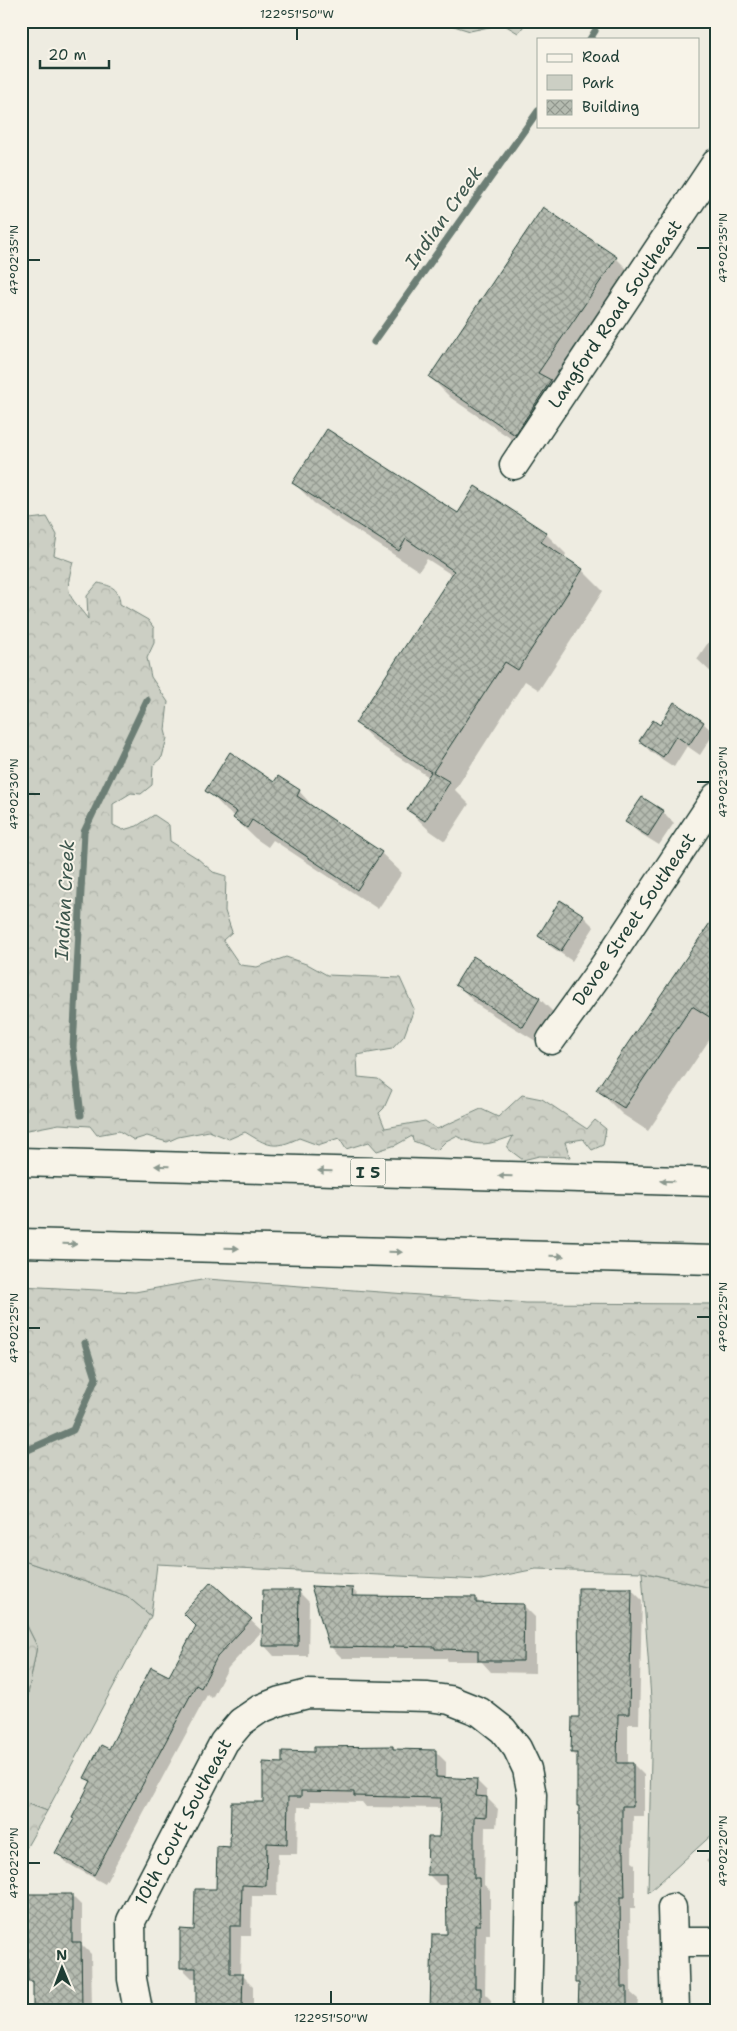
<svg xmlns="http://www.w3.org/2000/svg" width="737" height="2031" font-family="'Shantell Sans',sans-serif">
<defs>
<pattern id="forest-crowns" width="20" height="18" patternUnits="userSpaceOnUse" patternTransform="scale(1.25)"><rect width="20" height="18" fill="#cccfc4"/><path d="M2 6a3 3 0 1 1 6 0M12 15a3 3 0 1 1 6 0" fill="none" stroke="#afb3a9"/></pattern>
<pattern id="building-cross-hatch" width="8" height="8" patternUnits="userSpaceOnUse" patternTransform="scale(1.25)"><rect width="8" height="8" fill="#b5bbb0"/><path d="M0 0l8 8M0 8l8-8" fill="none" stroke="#939990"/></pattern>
</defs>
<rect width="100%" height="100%" fill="#eeece1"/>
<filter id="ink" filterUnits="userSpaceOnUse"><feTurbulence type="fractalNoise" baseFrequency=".02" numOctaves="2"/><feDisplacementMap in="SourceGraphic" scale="10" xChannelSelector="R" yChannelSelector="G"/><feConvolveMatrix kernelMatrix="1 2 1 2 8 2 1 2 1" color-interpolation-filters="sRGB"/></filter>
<g filter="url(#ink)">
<path fill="#cccfc4" stroke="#76867c" d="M21,1560L127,1596L151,1616L47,1811L21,1801V1731L37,1646L21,1614Z
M642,1572L716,1589V1831L648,1893L652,1713Z"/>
<path fill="url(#forest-crowns)" stroke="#76867c" d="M438,21H528L518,33L503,24L470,31Z
M47,517L57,535L54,555L73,562C64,596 68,593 88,619L87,596L98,583C113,586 119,589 120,604L148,620L154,628V643L147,658L151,677L168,702L165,730L167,738L162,757L153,765L152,785L141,794L131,793L113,804V825L123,830L137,826L154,815L169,825L170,841L197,858L213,872L226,876L225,911L232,932L223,940L240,965L257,967L286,957L309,965L327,975L400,978L414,1009L404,1036L392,1049L357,1055L358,1077L378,1079L392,1090L384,1108L379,1113L385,1128L425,1121L437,1129L481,1109L498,1117L522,1095L542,1099L587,1129L595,1120L606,1129L603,1145L592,1150L583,1139L565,1142L570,1157L539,1156L523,1160L507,1148L513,1136C487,1145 481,1148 456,1136L446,1141L437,1150L413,1141L412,1136L396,1145L377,1151L369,1142L346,1149L339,1138L318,1145L299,1138C274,1150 268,1146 245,1132L229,1139L209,1131L178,1137L167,1142L147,1136L134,1140L119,1131L97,1135L90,1126L59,1124L28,1130H21V520Z
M207,1279L526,1303L716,1304V1589L642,1572L536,1569L481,1580L157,1564L151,1616L127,1596L21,1560V1286L135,1292Z
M21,1614L37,1646L21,1731Z
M21,1801L47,1811L21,1857Z"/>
<path fill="#0003" d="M216,21H243L241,27Z
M544,209L616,258L637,279L535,455L451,398L430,377Z
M294,483L458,514L546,534L566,554L564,558L582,570L603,591L539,690L525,681L455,790L469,804L445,841L429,830L408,810L429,777L377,743L356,723L452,575L427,559L419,571L314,503Z
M716,631V677L697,659Z
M703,723L714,733L700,755L687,746L674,767L651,752L640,741L660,726Z
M278,778L299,791L319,813L381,853L402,873L378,909L273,840L268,847L255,838L234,818L235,816L227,811L207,790L275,783Z
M663,812L674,823L659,845L638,832L627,822Z
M716,915V1030L648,1131L622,1114L598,1090Z
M583,916L594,927L572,961L550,946L539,936Z
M473,958L540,999L560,1019L544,1046L477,1005L457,984Z
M211,1584L262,1631L228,1668L212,1698L207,1695L105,1884L67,1863L57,1852L75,1820L91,1783L86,1777L169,1678L198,1626Z
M352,1589L360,1597L475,1598L482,1605H523L535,1617V1673L491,1672L481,1661H448L446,1658H342L330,1646Z
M631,1589L642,1600L639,1724H628V1764H633L644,1775V1816H633L632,1862L635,1864V1908H630L631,1993L638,1999L637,2010H579L580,1986L576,1982L579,1903L578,1758L572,1752L580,1718Z
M298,1591L309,1602L308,1656H274L264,1645Z
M393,1747L397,1751H435L446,1762V1779L476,1780L487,1791V1798L498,1809L496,1827H485L484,1885L490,1890V1935H486L485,1994L491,2000V2010H431L448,1935L447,1885H439L429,1875L440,1838L442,1808L366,1807L362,1802L311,1801V1807H298L297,1854H278L277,1896H252L251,1936H241L240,1976H243L253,1986V2010H199L197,2007L198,1978H192L181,1967L196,1931L217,1890L232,1848L264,1803L283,1764L316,1753Z
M716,1852V1871L706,1861Z
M71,1895L82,1906V1945L91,1954L92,2010H34V1985L29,1980Z"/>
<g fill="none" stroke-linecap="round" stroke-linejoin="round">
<path stroke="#6c7e74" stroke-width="7" d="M590,39L595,31
M374,342L538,111
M81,1115L73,1048L84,832L147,700
M21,1453L73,1430L96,1378L85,1343"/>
</g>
<path fill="url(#building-cross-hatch)" stroke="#1f3d34" d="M543,207L617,257L538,373L551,380L515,435L429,377Z
M327,429L458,513L475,486L547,533L541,542L583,569L518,670L505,662L433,772L450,782L425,821L407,810L431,772L355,723L454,571L406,539L399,551L292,483Z
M674,702L704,722L689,745L676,736L663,757L639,741L653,720L660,725Z
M230,752L274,782L278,776L300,790L297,796L382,852L357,890L252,820L247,828L233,818L237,812L205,791Z
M642,797L664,811L648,836L625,822Z
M560,900L584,915L561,951L538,936Z
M716,914V1021L692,1006L624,1108L596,1090Z
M473,956L540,998L523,1027L455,985Z
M211,1582L252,1619L217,1657L201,1688L196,1685L94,1875L55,1853L74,1819L72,1818L91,1781L84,1778L101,1745L109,1749L151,1667L169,1676L196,1626L183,1613Z
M311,1586L353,1588L352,1596L476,1597V1603L524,1604L523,1661H478V1650L435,1649V1647L393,1646V1648L329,1647Z
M578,1588H632L629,1714H618L617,1763H633V1806H622V1852H624L625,1897H620L621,1987H627V2010H578L579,1983H575L574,1902H578L579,1806H577V1753H571L572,1717H579Z
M263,1590H299L298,1646H262Z
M393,1746V1749L436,1750V1777L477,1779L476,1796L487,1797L486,1817L474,1816V1878H479L480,1925H475V1988H481V2010H430L432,1934H447L446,1875H427L428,1837H439L441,1798L354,1796V1792L301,1791V1797H288L287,1844L267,1843L266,1886L242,1885L241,1926H230V1974H243L242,2009L196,2008V1968H180V1929L194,1930L195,1889H216L217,1846L230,1847L231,1802H263V1762L282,1763V1751L314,1752V1747Z
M26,1894H72V1942H81L82,2010H33V1981H28Z"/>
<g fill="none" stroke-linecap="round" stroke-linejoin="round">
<g stroke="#1f3d34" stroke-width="31">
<path id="minor" d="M514,465L716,163
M551,1040L602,969L716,797
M672,1908L675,2010
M673,1942H716
M138,2010L132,1979L131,1921L224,1742L241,1722L260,1709L280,1701L308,1694L428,1697L450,1700L480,1712L503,1730L517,1748L527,1769L532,1795L527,2010"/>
</g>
<g stroke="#1f3d34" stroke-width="31">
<path id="highway" d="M21,1162L716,1182
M21,1243L716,1260"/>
</g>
<use href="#minor" stroke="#f7f3e8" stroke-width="28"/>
<use href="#highway" stroke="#f7f3e8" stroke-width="28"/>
</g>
<defs><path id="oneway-solid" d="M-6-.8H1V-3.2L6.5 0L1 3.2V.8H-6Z" transform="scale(1.25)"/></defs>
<g fill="#8b988e">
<use href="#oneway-solid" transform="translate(162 1166) rotate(-178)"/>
<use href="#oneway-solid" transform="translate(325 1171) rotate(-178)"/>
<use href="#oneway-solid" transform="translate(505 1176) rotate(-178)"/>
<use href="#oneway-solid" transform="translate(667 1181) rotate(-178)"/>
<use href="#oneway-solid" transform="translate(70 1244) rotate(1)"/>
<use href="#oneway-solid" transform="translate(232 1248) rotate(1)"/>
<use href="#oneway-solid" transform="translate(395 1252) rotate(1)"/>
<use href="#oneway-solid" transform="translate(557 1256) rotate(1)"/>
</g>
</g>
<path fill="none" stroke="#1f3d34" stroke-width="2" d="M297,28V40M697,248H710M28,260H40M697,782H710M28,794H40M697,1317H710M28,1328H40M697,1851H710M28,1863H40M331,1991V2004"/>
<g text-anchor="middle" stroke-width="4" stroke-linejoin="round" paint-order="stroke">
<rect fill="#f7f3e8" stroke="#60746a" stroke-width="1" x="350.5" y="1158.5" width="35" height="27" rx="4"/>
<g font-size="16" font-weight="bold" fill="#1f3d34">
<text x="368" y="1178">I 5</text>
</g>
<g font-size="18" fill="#1f3d34" stroke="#f7f3e8">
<text transform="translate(615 314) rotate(-56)" y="6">Langford Road Southeast</text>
<text transform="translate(634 919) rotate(-56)" y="6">Devoe Street Southeast</text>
<text transform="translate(183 1822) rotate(-62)" y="6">10th Court Southeast</text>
</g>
<g font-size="19" font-style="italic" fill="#3f584f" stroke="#f7f3e8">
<text transform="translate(443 217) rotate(-55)" y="7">Indian Creek</text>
<text transform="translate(64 900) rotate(-87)" y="7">Indian Creek</text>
</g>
</g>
<rect width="737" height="2031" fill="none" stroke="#f7f3e8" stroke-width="55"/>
<rect x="537" y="38" width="162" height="90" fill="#f7f3e8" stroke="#a1aaa0"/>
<rect x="547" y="54" width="25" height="8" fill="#f7f3e8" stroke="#a1aaa0"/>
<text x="582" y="62" font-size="15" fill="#1f3d34">Road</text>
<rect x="547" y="75" width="25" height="15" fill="#cccfc4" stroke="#a1aaa0"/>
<text x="582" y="88" font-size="15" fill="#1f3d34">Park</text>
<rect x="547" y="100" width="25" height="15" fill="url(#building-cross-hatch)" stroke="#a1aaa0"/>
<text x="582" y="112" font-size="15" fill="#1f3d34">Building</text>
<g transform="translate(62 1968) rotate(359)" stroke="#f7f3e8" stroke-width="4" paint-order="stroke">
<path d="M0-4L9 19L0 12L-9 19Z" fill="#1f3d34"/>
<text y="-8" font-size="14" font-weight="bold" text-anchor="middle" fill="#1f3d34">N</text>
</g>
<path d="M40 60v8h69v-8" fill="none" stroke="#1f3d34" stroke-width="2.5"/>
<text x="48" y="60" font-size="15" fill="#1f3d34" stroke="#f7f3e8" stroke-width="4" paint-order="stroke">20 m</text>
<rect x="28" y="28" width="682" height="1976" fill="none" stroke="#1f3d34" stroke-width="2"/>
<g font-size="12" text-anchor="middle" fill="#1f3d34">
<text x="297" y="18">122°51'50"W</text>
<text transform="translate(723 248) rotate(-90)" y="4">47°02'35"N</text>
<text transform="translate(14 260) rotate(-90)" y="4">47°02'35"N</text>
<text transform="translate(723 782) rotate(-90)" y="4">47°02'30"N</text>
<text transform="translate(14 794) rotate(-90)" y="4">47°02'30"N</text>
<text transform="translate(723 1317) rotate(-90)" y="4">47°02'25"N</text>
<text transform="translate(14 1328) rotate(-90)" y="4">47°02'25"N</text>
<text transform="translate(723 1851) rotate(-90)" y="4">47°02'20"N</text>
<text transform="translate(14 1863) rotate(-90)" y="4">47°02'20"N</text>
<text x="331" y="2022">122°51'50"W</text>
</g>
</svg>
